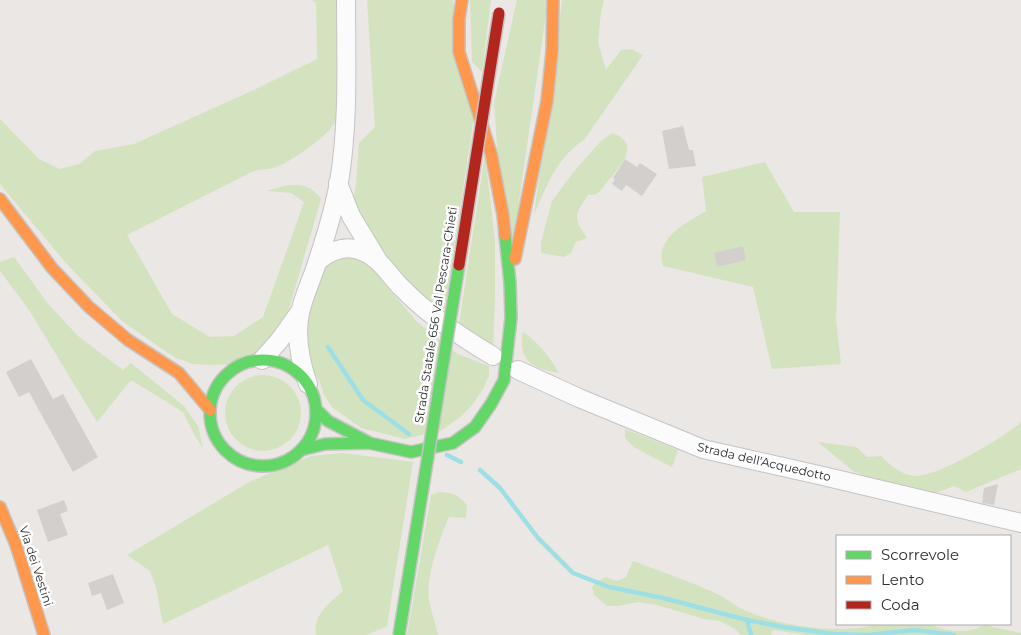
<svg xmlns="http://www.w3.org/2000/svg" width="1021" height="635" font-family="Montserrat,sans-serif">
<rect width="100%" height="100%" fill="#eae7e4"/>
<path fill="#d3e3c0" d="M312,0H339V115C337,119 335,124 331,128C323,139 287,165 273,168C266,170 261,169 254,171L127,235L172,314L210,337L234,336L263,317L304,202L291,193L267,191C288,185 306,178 321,199L286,319L265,347L254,356L235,364L213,365L192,364L174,357L122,321L65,262L0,184V119L39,159L60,169L79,164L95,151L134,144L256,89L317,59L316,3Z
M367,0H453L475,111L444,313C431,302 417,292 405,281C381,259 366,228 353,200L356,185L359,143L375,127Z
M470,0H491L482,72L472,62Z
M517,0H548L513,243L499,173L494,103Z
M562,0H604L601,12L598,42L606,70L621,50L631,49L643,55L584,140C557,157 546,187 534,215Z
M612,133C642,143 621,165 609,180C605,183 603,189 599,192C595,195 592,195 588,195C574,216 573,217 587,238L576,242L571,253L564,257L541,253V242L552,201L575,170L601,141Z
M485,154L495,241V299L493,348L459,324Z
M765,162L794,212H840L836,319L841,364L772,369L753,287L663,266C654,238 686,223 706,211L702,177Z
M335,254L364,259L417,322L458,354L489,366V376L483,389L473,404L459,418L442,430L405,439L361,428L332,407L324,395L320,382L307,360L303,349L309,308L326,261Z
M14,257L49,305L78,336L123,370L131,363L184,406L198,426L203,448L195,436L183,412L131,380L97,422L29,310L0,271V262Z
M523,332C539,343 549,356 559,373C532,368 518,362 523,332Z
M225 413a38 38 0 1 1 76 0a38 38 0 1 1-76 0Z
M1021,422V469L966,492L954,486L936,493L876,480L853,471L818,442L856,447L867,457L881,456C891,466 902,476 917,476C939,476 1005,437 1021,422Z
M625,429L678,450L672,467L635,448L625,438Z
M343,453L413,462L387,626L367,635H316C313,615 329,603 343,591L328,545L163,624L156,587L150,571L127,555L251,481L311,456Z
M439,492C452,492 458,495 467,505L466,518L449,517C440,538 425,577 429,601C431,612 436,623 438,635H407L431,495Z
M633,561C660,571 688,581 715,593C727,598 737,608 749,612C781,626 843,635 877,624H931C942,631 962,633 975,629C979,628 982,625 986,624L993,627L1021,633V635H807L773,630L771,635H741L735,629L720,621L704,619L657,605L638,602L618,606H607L594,595L592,587L596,582L606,577L617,581L626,577Z"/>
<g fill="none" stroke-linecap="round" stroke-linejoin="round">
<path stroke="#9edfe5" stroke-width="4.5" d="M328,347L363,400L409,434
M447,455L461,462
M480,470L500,488L538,538L573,573L609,587L663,598L747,620L783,627L833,634L868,635L915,630L954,635
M747,620L751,635"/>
</g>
<path fill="#d2cfcd" d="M683,126L689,150H693L696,166L669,169L662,131Z
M625,159L637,167L640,163L657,174L642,196L626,185L622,191L612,184L615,179L613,178Z
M743,246L746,260L717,267L714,253Z
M31,359L53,399L63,394L98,457L73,472L29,392L19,397L6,372Z
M998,484L994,505L982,503L984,488Z
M64,500L68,511L60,514L68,535L48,542L37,510Z
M113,574L124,603L107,610L101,593L92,596L88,583Z"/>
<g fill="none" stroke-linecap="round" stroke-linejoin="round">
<g stroke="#c5c4c4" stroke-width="20">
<path id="street" d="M338,183L351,216L377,259
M318,261C331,250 347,244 364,252C381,259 390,277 403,289C429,316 461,337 493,356
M262,360L279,341L299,313
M518,370L579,398L703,449L823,476L1021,523
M308,384C300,361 295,337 300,313C303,298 311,281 316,266C325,239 334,211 339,182C349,122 346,61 346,0"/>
</g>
<g stroke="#c6c4c3" stroke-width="14">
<path id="fast" d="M210 413a53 53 0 1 1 106 0a53 53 0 1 1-106 0Z
M316,409L328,421L368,442
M301,450L325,444L369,443L411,452L453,443L475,427L491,404L504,380L511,318L510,283L505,235"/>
</g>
<g stroke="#c6c4c3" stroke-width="14">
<path id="slow" d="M462,0L459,19V52L491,153L503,215L505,235
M0,199L52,268L89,307L128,340L179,373L210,410
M515,259L547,101L552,51L553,0
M0,507L16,545L44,635"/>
</g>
<use href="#street" stroke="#fcfbfb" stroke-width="18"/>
<use href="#fast" stroke="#63d668" stroke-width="11"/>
<use href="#slow" stroke="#ff974d" stroke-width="11"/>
<g stroke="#c6c4c3" stroke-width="14" stroke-linecap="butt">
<path id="fast-bridge" d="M399,635L459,265"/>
</g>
<g stroke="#c6c4c3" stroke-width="14" stroke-linecap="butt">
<path id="jam-bridge" d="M459,265L499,13"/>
</g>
<use href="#fast-bridge" stroke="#63d668" stroke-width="11"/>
<use href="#jam-bridge" stroke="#b3261e" stroke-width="11"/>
</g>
<g text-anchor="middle" stroke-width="5" stroke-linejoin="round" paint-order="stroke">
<g font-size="12" fill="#2d2d2d" stroke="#fff">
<text transform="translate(436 315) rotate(-81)" y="4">Strada Statale 656 Val Pescara-Chieti</text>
<text transform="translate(764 462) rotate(13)" y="4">Strada dell'Acquedotto</text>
<text transform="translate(36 566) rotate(72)" y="4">Via dei Vestini</text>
</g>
</g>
<rect x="836" y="535" width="175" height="90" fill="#ffffff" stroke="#ababab"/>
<rect x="846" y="551" width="25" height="8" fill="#63d668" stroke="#ababab"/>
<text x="881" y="560" font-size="15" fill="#2d2d2d">Scorrevole</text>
<rect x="846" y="576" width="25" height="8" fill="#ff974d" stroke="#ababab"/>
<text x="881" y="585" font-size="15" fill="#2d2d2d">Lento</text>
<rect x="846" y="601" width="25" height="8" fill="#b3261e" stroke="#ababab"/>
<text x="881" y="610" font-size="15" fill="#2d2d2d">Coda</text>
</svg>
